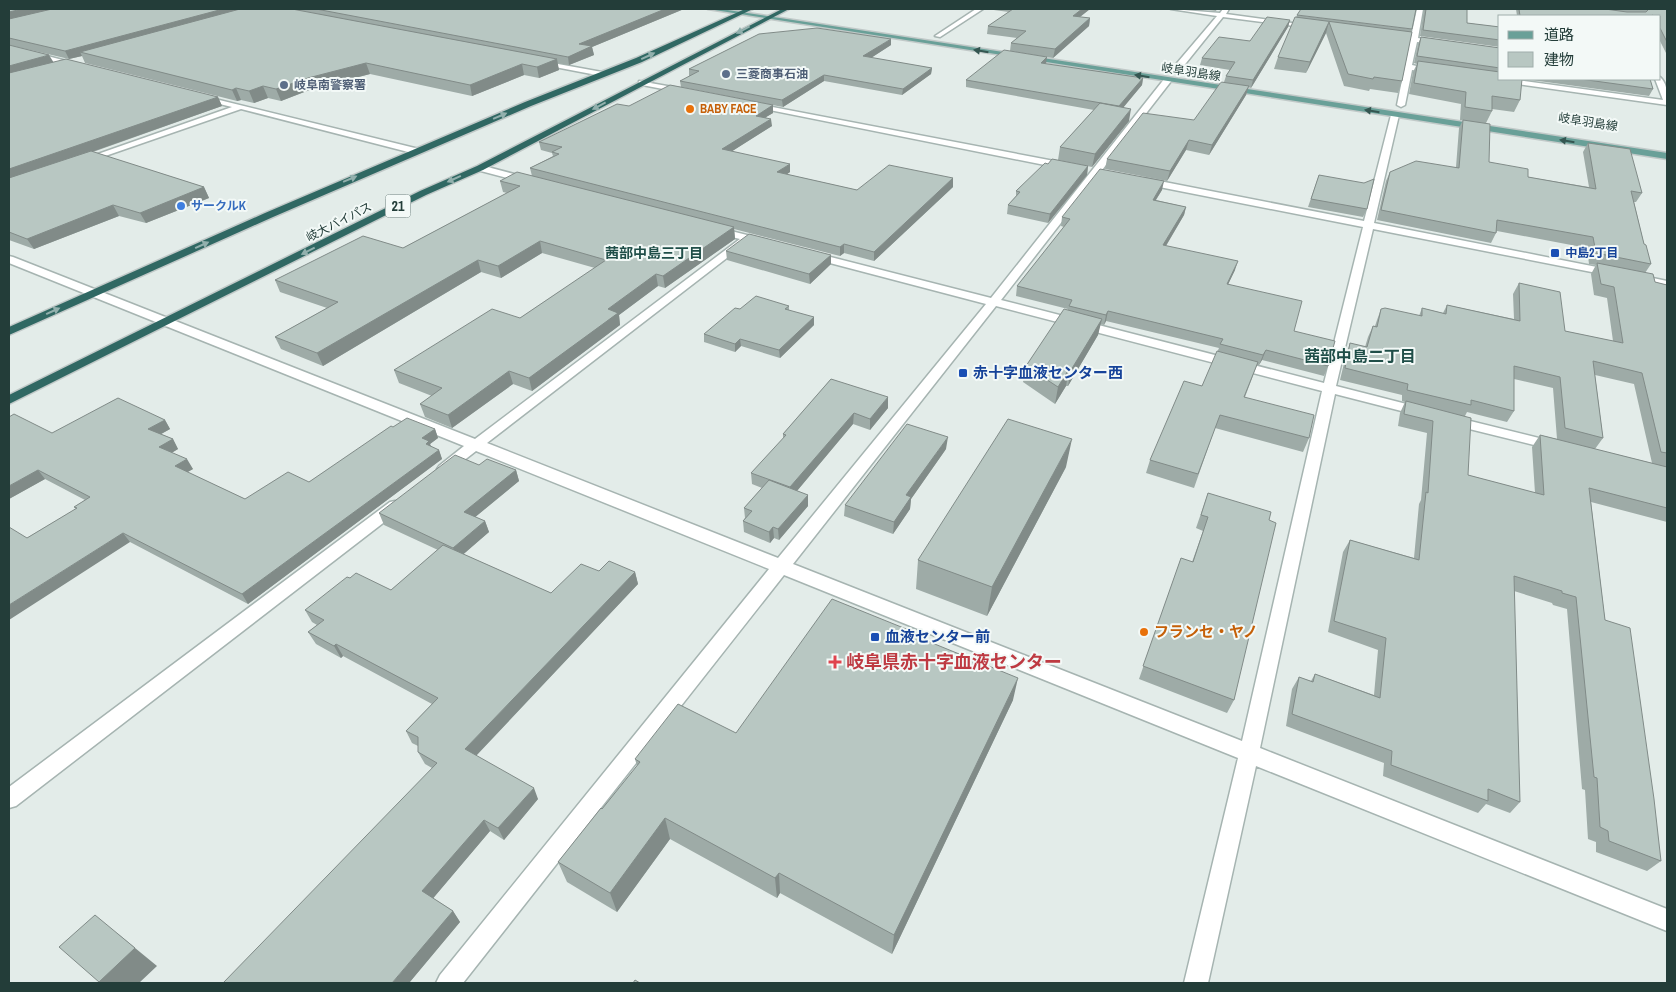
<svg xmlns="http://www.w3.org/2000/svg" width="1676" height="992" font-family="'Archivo Narrow','Noto Sans JP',sans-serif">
<rect width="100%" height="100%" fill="#e3ece9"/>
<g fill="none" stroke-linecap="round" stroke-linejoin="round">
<g stroke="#a6b4b1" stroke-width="3">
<path id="minor" d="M976,9H983L940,37L935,36Z
M1171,9L1220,13L1223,9H1229L1226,14L1314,26L1311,28L1223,17L1178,73H1175L1171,71L1172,69L1217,16Z
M1417,9H1423L1418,38L1443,43L1440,45L1417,42L1412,65L1439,71L1435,73L1412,70L1405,105L1401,107L1397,105L1410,41L1388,37L1391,35L1411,37Z
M9,46L78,64L79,66L75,68L9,50Z
M536,60L602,72L606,74L602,76L539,64H536Z
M1660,77C1668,84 1667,95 1667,105L1503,82L1499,80L1510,79L1663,100L1655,79H1660Z
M1165,78L1172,80L1001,300L1324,383L1363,227L1144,184L1139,181L1144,178L1364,221L1391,115L1395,113L1399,115L1374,223L1612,270L1617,273L1612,276L1373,229L1336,386L1426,409L1428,412L1421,416L1335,394L1260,748L1667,909V931L1256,766L1208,983H1184L1238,758L784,575L463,983H436L440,975L769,569L476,451L449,472H439L437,469L439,466L464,446L9,263V256L13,257L475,439L740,239L711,232V228L715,227L767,240L768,242L767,244L745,241V244L487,443L778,558L986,304L807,257L806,255L807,253L811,252L991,298ZM996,306L1322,391L1242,741L793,564Z
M639,81L684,89L688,91L684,93L642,85H639Z
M199,95L419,149L420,151L416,154L241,109L85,163H79L78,161L232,107L199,99Z
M751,103L1070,164L1075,167L1070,170L754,107L750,105Z
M480,165L533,179L535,181L530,184L477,170L475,168Z
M1634,274L1667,281V287L1630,279L1628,277L1630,275Z
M1450,416L1559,443L1561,446L1559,449L1554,450L1445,423L1443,420L1445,417Z
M395,501L400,502L403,506L400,510L16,806L9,808V787L390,502Z"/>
</g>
<g stroke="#c1c9c8" stroke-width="3">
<path id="major" d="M708,9H721L1667,153V159Z"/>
</g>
<g stroke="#c1c9c8" stroke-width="3">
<path id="highway" d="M745,9H753L642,62L531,106L273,217L9,335V327L265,213L525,102L636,58Z
M782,9H789L483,170L426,195L9,404V395L420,191L477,166Z"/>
</g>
<use href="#minor" fill="#fff" fill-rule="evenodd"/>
<use href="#major" fill="#69a098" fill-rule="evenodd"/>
<use href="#highway" fill="#306863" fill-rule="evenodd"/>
</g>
<path fill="#9eaba7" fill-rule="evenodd" d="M9,9H684L592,47L594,55L569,65L557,63L559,70L539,78L524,75L472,96L370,74L312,89L281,101L268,98L254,103L241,100L237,101L85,63L82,56L69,59L9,45Z
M986,9H1090L1080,17L1090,18L1089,26L1053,58L1010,51L1011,43L1017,38L987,34L988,26L1009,12Z
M1200,9H1217L1216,11Z
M1424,9H1467V23L1500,27V47L1420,36Z
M1516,9H1667V55L1660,41V16H1517Z
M1297,15L1412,29L1402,81L1398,93L1370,89L1369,91L1344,86L1326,33L1306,73L1274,69L1278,57Z
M1290,20L1288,27L1251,88L1248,87L1246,95L1209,155L1186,150L1167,181L1105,169L1107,159L1194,120L1224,82L1226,76L1230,70L1200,65L1202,58L1250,41Z
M1421,37L1500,48V79L1520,100L1514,112L1492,109V111L1486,123L1489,162L1528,177L1589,187L1583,152L1588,143L1642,193L1636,202H1634L1644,244L1651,264L1645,273L1655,282L1667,285V522L1591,502L1605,620L1661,861L1647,871L1596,852V842L1588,839L1585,790L1582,789L1567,609L1553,605L1552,603L1514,591L1520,802L1510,813L1486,804L1478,813L1383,776L1384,763L1286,726L1292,689L1299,677L1311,681L1315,674L1374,695L1378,650L1328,632L1343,552L1350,540L1414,558L1419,504L1421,500L1427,433L1398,426L1400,413L1405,402L1402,401V395L1340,380L1346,355L1350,343L1365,347L1368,337L1373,326H1375L1377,320L1381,309L1419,316L1422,308L1443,313L1447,305L1514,319L1513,294L1519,283L1565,331L1613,341L1607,298L1594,295L1591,274L1596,265L1589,264L1587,248L1497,231L1491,243L1377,220L1386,181L1390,172L1456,167L1459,128L1463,120H1460L1461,104L1409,94L1413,72L1417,64L1414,63L1418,44ZM1595,375L1634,384L1652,463L1595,449L1603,438ZM1514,379L1553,388L1557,439L1540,435L1532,447L1535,493L1468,475L1465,416L1467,412L1507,422L1514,411Z
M9,45L53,62L218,97L222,106L93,152L204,187L209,198L146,223L119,216L34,249L9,240Z
M891,45L871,58L932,68L931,74L902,95L824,81L783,107L681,87L680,81L690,76H689V69Z
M1046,64L1143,78L1142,85L1123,107L1129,121L1092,167L1058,160L1060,147L1094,110L966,87V80Z
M1524,79H1650L1653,89L1649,96Z
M773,105V113L766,117L772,126L732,151L790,172L786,174L857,190L953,178V187L874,261L844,253L840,256L734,229L735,239L665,288L658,286L619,315L620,325L532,391L513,384L452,428L425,417L420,404L432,396L399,383L394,370L520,318L595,268L542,253L501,278L481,272L323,366L281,349L275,337L327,308L280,292L275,280L403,248L507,193L503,192L500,181L532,176L530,168L553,156L552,153L541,150L539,142L629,106Z
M1088,166L1087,175L1048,223L1007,214L1008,205L1016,196V191Z
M1319,175L1367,209L1363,217L1308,207Z
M1162,190L1156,200L1186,207L1184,215L1166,246L1235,270L1228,284L1294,331L1328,366L1324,376L1262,360L1259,365H1257L1245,397L1309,438L1303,452L1215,428L1194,488L1146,473L1150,460L1202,386L1219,348L1106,321L1104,325L1100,324L1098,335L1068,386H1066L1055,404L1023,382L1026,366L1068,309L1016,296L1017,286L1064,227L1061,226L1062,217Z
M726,251L831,255V264L810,284L727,260Z
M789,306V310L814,325L780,358L741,346L735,352L704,342V334L740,309Z
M831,379L888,408L870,430L853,424L797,491L808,495V506L779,540L774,538L770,543L744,532L743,521L745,518L744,508L762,488L752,484L751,473L783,439V434Z
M165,420L170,429L161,434L173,439L178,449L171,453L193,469L187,472L245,499L309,482L393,427L435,429L438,438L430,444L431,447L439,450L442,459L248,604L130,542L27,538L76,509L74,507L85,500L45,479L9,499L52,433Z
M946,449L911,499L910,509L893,534L844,516L845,505Z
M479,465L516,470L519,481L475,517L485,521L489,532L463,554L551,593L599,571L635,572L638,584L476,756L538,799L504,840L490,831L433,898L453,911L460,922L409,983L432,768L425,764L418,752V746L412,743L406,731L432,704L343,656L341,658L316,644L308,632L317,625L312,622L305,610L391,590L438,550L384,525L379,513Z
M1066,467L987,616L916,589L918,560Z
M1208,493L1269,520L1234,700L1227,713L1139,679L1181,558L1192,562L1203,531L1196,528Z
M921,635V639L1013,700L892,954L780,893L777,898L670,839L617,912L567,882L558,862L637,766L635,759L736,733Z"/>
<path fill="#818b88" d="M22,9H61L9,20V12Z
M223,9H254L80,52L82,56L69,59L65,51Z
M665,9H684L592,47L594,55L569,65L568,57L579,44Z
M1082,9H1090L1072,23L1073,16Z
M1090,18L1089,26L1053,58L1055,49Z
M1290,20L1288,27L1251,88L1253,80Z
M1329,22L1326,33L1306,73L1310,62Z
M891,39V45L863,63V56Z
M49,55L54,63L9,76V66Z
M1047,57L1046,64L1041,63Z
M557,59L559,70L539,78L537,67Z
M366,63L370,74L312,89L281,101L276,89L308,78Z
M522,64L524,75L472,96L470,85Z
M932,68L931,74L902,95L903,89Z
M824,75V81L783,107L782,100Z
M1143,78L1142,85L1118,114L1119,106Z
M263,86L268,98L254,103L249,91Z
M1249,86L1246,95L1209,155L1212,145Z
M236,88L241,100L237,101L232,90Z
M218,97L222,106L9,181V169Z
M773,105V113L756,123V116Z
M1131,109L1129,121L1092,167L1095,154Z
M771,119L772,126L723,157L722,149Z
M1189,140L1186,150L1167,181L1170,171Z
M790,164V172L778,181L777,172Z
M1088,166L1087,175L1048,223L1050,214Z
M953,178V187L874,261V252Z
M1164,181L1162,190L1150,209L1153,200Z
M204,187L209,198L146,223L140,213Z
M113,205L119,216L34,249L27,239Z
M1186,207L1184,215L1161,254L1163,245Z
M734,227L735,239L665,288L663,276Z
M540,241L542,253L501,278L498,266Z
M844,244V253L840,256V247Z
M831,255V264L810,284L809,274Z
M478,260L481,272L323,366L317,353Z
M1238,261L1235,270L1224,293L1227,284Z
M656,274L658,286L619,315L620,325L532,391L529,378L608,309Z
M1108,311L1106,321L1104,325L1106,315Z
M814,317V325L780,358L779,350Z
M1102,319L1098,335L1068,386L1071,370Z
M740,339L741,346L735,352V344Z
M1266,350L1262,360L1259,365L1263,355Z
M1069,369L1066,386L1055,404L1058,387Z
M509,371L513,384L452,428L448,415Z
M888,397V408L870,430V419Z
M854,413L853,424L791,498L790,487Z
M165,420L170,429L154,438L148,429Z
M435,429L438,438L430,444L433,451L426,447L422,438Z
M948,437L946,449L911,499L910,509L893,534L894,522L906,495Z
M173,439L178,449L165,457L159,447Z
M1072,439L1066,467L987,616L992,587Z
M439,450L442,459L248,604L242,594Z
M187,459L193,469L181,476L175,466Z
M38,470L45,479L9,499V486Z
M516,470L519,481L468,523L464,512Z
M808,495V506L779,540L778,529Z
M485,521L489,532L458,559L453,548Z
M773,527L774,538L770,543L769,532Z
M123,533L130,542L9,620V605Z
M635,572L638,584L471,761L465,749Z
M336,644L343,656L341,658L334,646Z
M1018,678L1013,700L892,954L894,935Z
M534,788L538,799L504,840L498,828Z
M665,818L670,839L617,912L610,893Z
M484,820L490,831L430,902L422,891Z
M779,873L780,893L777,898L775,878Z
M453,911L460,922L409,983H392Z
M118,934L157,966L139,983H101L99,982Z"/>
<path fill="#b8c7c2" stroke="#818b88" d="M9,9H22L9,12Z
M52,9H223L65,51L9,38V19Z
M240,9H292L557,59L537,67L522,64L470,85L366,63L308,78L276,89L263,86L249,91L236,88L232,90L80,52Z
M316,9H665L579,44L592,46L568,57Z
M1013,9H1082L1073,16L1090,18L1055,49L1011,43L1026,31L988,26Z
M1301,9H1416L1412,29L1297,15Z
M1426,9H1467V23L1500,27V40L1423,30Z
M1519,9H1605L1627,12H1646L1648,10L1647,9H1667V42L1660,28V16H1653V15L1651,16H1520Z
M1267,17L1290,20L1253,80L1226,76L1235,62L1202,58L1219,37L1250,41Z
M1295,17L1412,32L1402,81L1374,77L1373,79L1348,74L1329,22L1310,62L1278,57Z
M817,28L891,39L863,56L932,68L903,89L824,75L782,100L680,81L699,71L689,69L759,34Z
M1421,37L1500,48V68L1417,56Z
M9,45L49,55L9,66Z
M1004,50L1047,57L1041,63L1143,78L1119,106L966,80Z
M66,59L218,97L9,169V73Z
M1418,61L1500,72V79H1522L1520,100L1492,96V111L1465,107L1466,92L1414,83Z
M1580,79H1650L1653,89Z
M1221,82L1249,86L1212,145L1189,140L1170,171L1107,159L1143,113L1194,120Z
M670,85L773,105L756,116L771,119L722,149L790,164L777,172L857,190L889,165L953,178L874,252L844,244L840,247L530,168L559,154L552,152L562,147L539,142L617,104L629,106Z
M1100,103L1131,109L1095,154L1060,147Z
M1463,120L1490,124L1489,162L1528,169V177L1596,189L1588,143L1630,149L1642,193L1631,191L1644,244L1646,245L1651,264L1596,253L1593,237L1497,220L1496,233L1381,210L1390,172L1416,161L1459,168Z
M91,151L204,187L140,213L113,205L27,239L9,232V178Z
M1052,159L1088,166L1050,214L1008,205L1020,192L1016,191L1045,163L1048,164Z
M1100,169L1164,181L1153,200L1186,207L1163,245L1238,261L1227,284L1302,301L1294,331L1335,341L1328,366L1266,350L1263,355L1220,344L1223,339L1108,311L1106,315L1069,306L1072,300L1017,286L1070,219L1062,217Z
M517,172L734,227L663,276L656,274L608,309L618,313L529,378L509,371L448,415L420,404L442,388L394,370L492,309L520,318L606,260L540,241L498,266L478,260L317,353L275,337L338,302L275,280L363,236L403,248L520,186L500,181Z
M1319,175L1364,183L1374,179L1367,209L1311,199Z
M749,234L831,255L809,274L726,251Z
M1597,263L1653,274L1655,282L1667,285V453L1661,452L1642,373L1593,361L1603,438L1565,428L1560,377L1514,366V411L1471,400V405L1407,390L1408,384L1345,368L1350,343L1367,347L1373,326L1377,327L1381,309L1385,308L1422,316V308L1446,314L1447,305L1520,321L1519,283L1560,292L1565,331L1623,343L1614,287L1601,284Z
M756,296L789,306L785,309L814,317L779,350L740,339L735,344L704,334L735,308L740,309Z
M1064,309L1102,319L1071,370L1069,369L1058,387L1026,366Z
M1217,351L1258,362L1244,397L1314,415L1309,438L1220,415L1198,474L1150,460L1184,381L1202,386Z
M831,379L888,397L870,419L854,413L790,487L751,473L786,435L783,434Z
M118,398L165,420L148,429L173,439L159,447L187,459L175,466L245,499L288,472L309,482L391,426L393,427L407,418L435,429L422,438L429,441L426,444L439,450L242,594L123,533L9,605V527L27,538L77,508L74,507L90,497L38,470L9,486V417L14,414L52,433Z
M1406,401L1471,418L1468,475L1544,495L1540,435L1667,467V508L1589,488L1605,620L1630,628L1654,799L1661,861L1609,841L1608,831L1600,827L1597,778L1594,777L1576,597L1562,593V591L1514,576L1520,802L1488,789V801L1391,765L1392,751L1292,714L1299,677L1313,682L1315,674L1380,698L1386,638L1334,621L1350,540L1419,560L1426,492L1428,493L1433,421L1404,414Z
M1008,419L1072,439L992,587L918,560Z
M907,424L948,437L906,495L911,497L894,522L845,505Z
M455,455L479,465L487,459L516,470L464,512L485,521L453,548L379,513Z
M769,480L808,495L778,529L773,527L769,532L743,521L752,511L744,508Z
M1208,493L1271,512L1269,520L1276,523L1234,700L1143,666L1181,558L1193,562L1208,517L1201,515Z
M443,545L551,593L581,564L599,571L609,561L635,572L465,749L534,788L498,828L484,820L422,891L453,911L392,983H223L437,763L418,752V737L406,731L438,698L336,644L334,646L308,632L324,620L305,610L347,577L350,578L356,573L391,590Z
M832,599L921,635L920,638L1018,678L894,935L779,873L775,878L665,818L610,893L558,862L601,808L602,809L640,762L635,759L678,704L736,733Z
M95,915L135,948L99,982L59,947Z
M635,980L640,983H633Z"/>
<defs><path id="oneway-solid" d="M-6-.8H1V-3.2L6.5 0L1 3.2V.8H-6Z" transform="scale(1.25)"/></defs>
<g fill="#92b0ad">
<use href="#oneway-solid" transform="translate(743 30) rotate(152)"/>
<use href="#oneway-solid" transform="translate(648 56) rotate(-25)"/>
<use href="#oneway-solid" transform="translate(599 106) rotate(152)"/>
<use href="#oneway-solid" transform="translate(500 116) rotate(-23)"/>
<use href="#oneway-solid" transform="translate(350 179) rotate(-23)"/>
<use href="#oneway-solid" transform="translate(454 179) rotate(156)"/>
<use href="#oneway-solid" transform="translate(202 245) rotate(-24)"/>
<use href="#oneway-solid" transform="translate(308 251) rotate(153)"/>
<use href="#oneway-solid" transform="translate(53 311) rotate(-24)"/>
</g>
<g fill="#345651">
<use href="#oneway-solid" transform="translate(981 51) rotate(-171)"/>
<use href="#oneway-solid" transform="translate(1142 76) rotate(-171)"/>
<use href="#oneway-solid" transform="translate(1372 111) rotate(-171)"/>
<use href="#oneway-solid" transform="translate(1567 141) rotate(-171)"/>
</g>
<g fill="#5c6f8a" stroke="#f3f9f7" stroke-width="2">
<circle cx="726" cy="74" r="5"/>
<circle cx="284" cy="85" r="5"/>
</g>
<g fill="#e8710a" stroke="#f3f9f7" stroke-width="2">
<circle cx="690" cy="109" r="5"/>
<circle cx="1144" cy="632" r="5"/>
</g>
<circle fill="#3f7fe0" stroke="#f3f9f7" stroke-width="2" cx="181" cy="206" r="5"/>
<g fill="#1a4fb4" stroke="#f3f9f7" stroke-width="2">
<rect x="1550" y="248" width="10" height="10" rx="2.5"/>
<rect x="958" y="368" width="10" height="10" rx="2.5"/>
<rect x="870" y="632" width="10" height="10" rx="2.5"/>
</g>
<path fill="#e0444e" stroke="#f3f9f7" stroke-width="2" d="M832.5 654.5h5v5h5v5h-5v5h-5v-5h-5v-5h5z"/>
<g text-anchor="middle" stroke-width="4" stroke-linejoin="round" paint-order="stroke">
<g font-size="12" fill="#233d39" stroke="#f3f9f7">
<text transform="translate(1191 72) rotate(9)" y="4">岐阜羽島線</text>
<text transform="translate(1588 122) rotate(9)" y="4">岐阜羽島線</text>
<text transform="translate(339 222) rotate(-27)" y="4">岐大バイパス</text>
</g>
<g font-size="12" font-weight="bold" fill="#4e5e75" stroke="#f3f9f7" text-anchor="start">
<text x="736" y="78">三菱商事石油</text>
<text x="294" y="89">岐阜南警察署</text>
</g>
<g font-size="12" font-weight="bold" fill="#c56008" stroke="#f3f9f7" text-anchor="start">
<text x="700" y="113">BABY FACE</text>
</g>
<g font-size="12" font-weight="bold" fill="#366cbe" stroke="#f3f9f7" text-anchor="start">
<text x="191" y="210">サークルK</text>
</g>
<g font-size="12" font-weight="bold" fill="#164399" stroke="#f3f9f7" text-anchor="start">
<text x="1565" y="257">中島2丁目</text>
</g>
<rect fill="#f3f9f7" stroke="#617572" stroke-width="1" x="385.5" y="194.5" width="25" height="23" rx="4"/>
<g font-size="14" font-weight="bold" fill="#233d39">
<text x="398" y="211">21</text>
</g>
<g font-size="14" font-weight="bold" fill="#1f4e48" stroke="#f3f9f7">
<text x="654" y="258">茜部中島三丁目</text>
</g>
<g font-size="15" font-weight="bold" fill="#164399" stroke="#f3f9f7" text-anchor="start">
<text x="973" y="378">赤十字血液センター西</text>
<text x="885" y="642">血液センター前</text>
</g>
<g font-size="15" font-weight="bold" fill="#c56008" stroke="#f3f9f7" text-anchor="start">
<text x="1154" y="637">フランセ・ヤノ</text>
</g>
<g font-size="16" font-weight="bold" fill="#1f4e48" stroke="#f3f9f7">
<text x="1360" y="362">茜部中島二丁目</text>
</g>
<g font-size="18" font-weight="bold" fill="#be3a42" stroke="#f3f9f7" text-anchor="start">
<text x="846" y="668">岐阜県赤十字血液センター</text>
</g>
</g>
<rect width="1676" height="992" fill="none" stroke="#233d39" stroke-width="20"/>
<rect x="1498" y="15" width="162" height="65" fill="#f3f9f7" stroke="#a0aeab"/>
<rect x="1508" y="31" width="25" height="8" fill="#69a098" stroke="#a0aeab"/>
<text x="1544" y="40" font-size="15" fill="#233d39">道路</text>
<rect x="1508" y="52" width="25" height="15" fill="#b8c7c2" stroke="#a0aeab"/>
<text x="1544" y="65" font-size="15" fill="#233d39">建物</text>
</svg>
